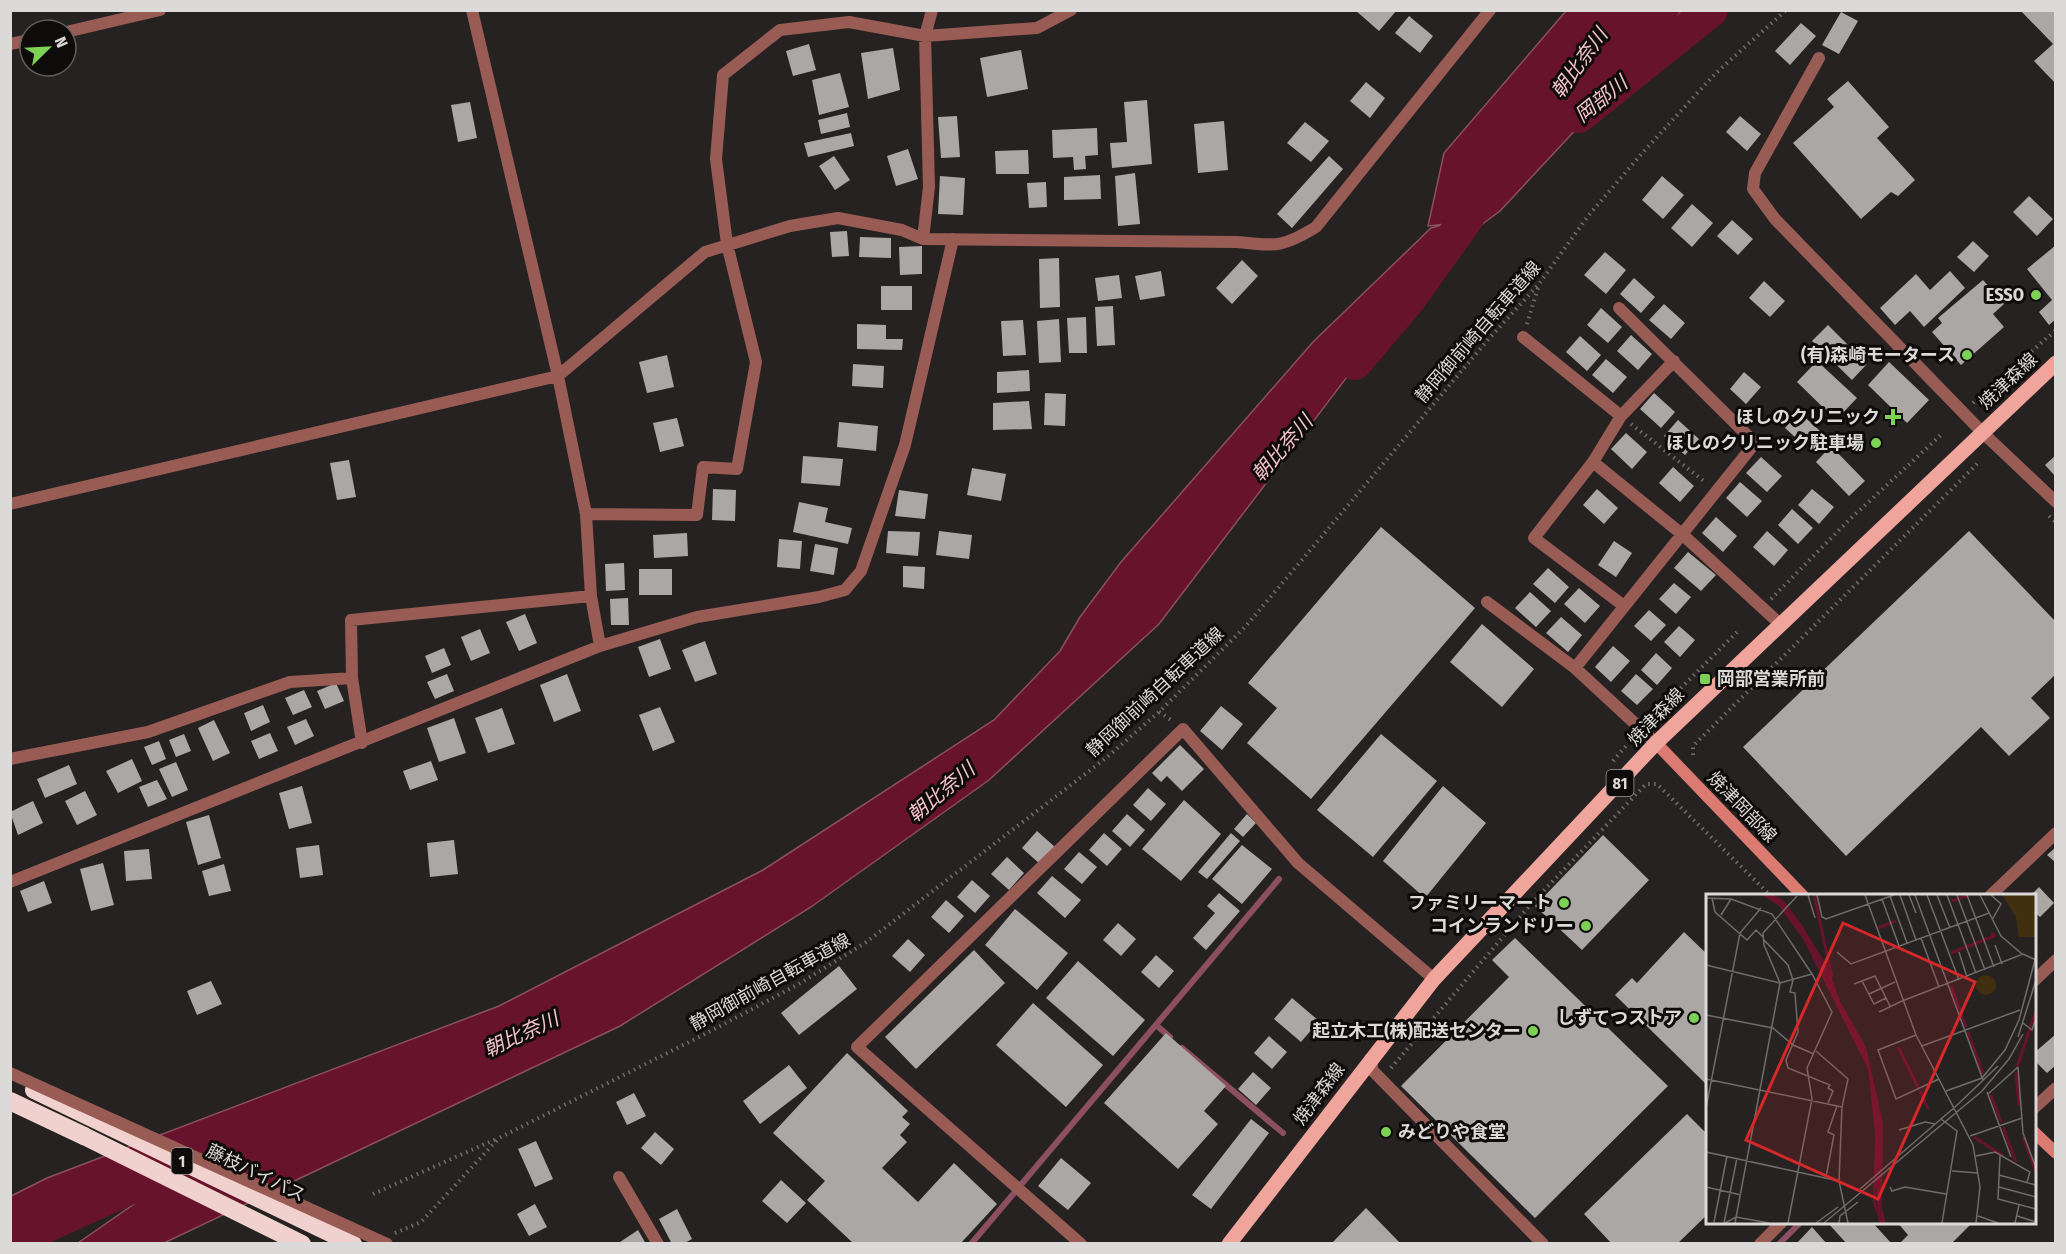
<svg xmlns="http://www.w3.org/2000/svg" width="2066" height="1254" font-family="'Fira Sans Condensed','Noto Sans JP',sans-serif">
<rect width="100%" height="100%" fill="#262221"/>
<path fill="#68132d" stroke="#8b4f61" stroke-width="1.5" d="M1566,11H1681L1662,37L1500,211L1439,256L1159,624L989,780L811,907L620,1026L164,1243H78L134,1204L72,1198L11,1236V1196L47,1178L499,1006L763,870L994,720L1060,651L1080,617L1121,562L1313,342L1431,228L1446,224L1428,226L1444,153Z"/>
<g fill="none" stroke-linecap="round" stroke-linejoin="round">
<path stroke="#8b4f61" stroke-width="6" d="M1156,1025L1170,1037
M1182,1048L1283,1133
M971,1244L1279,879
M1779,1244L1801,1222"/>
<path stroke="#68132d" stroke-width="34" d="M1579,116L1711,10
M1355,363L1409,299L1467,218
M10,1242L142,1182"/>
</g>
<path fill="#aba7a4" d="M1355,10H1397L1379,31Z
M2020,10H2056V84L2034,61L2053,44Z
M1841,12L1858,21L1839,54L1822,45Z
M1409,16L1433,36L1420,53L1395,33Z
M1801,23L1816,36L1790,65L1775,51Z
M809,44L816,70L793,76L786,51Z
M893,48L900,90L868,99L861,53Z
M1021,50L1028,89L987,97L980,58Z
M840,73L849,107L819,115L812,80Z
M1848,81L1889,127L1877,138L1915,180L1898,196L1891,192L1861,219L1793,143L1834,107L1827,99Z
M1366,82L1385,98L1370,118L1350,101Z
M1147,100L1152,164L1112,168L1110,143L1127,142L1124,102Z
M470,102L477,138L458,142L451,105Z
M847,113L850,127L821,134L818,120Z
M957,116L960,157L941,158L938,117Z
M1740,116L1761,134L1747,151L1726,132Z
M1224,121L1228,170L1198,173L1194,124Z
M1305,122L1329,141L1311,162L1287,143Z
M1097,128L1098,155L1085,156L1086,169L1074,170L1073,157L1053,158L1052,130Z
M851,133L854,146L808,157L804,143Z
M908,149L918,179L896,186L887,156Z
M1028,150L1029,174H996L995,151Z
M834,156L850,180L835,190L819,166Z
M1329,156L1343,169L1292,228L1277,214Z
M1135,173L1140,224L1118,226L1115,176Z
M1100,175L1101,199L1064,200V177Z
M940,176L965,178L963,215L938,214Z
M1662,176L1684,195L1663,219L1642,200Z
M1046,182L1047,207L1029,208L1027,183Z
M2029,196L2053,219L2037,236L2013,212Z
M1692,204L1713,223L1692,247L1671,228Z
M1732,220L1753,239L1738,255L1717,236Z
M847,231L849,256L832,257L830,232Z
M860,237L891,238V258L859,257Z
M1973,241L1989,256L1974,272L1957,257Z
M2056,245V319L2049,325L2039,312L2052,300L2027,269Z
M922,246V274L900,275L899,247Z
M1605,252L1626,270L1606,294L1584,275Z
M1059,258L1060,307L1040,308L1039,259Z
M1242,260L1258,276L1232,304L1216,288Z
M1161,271L1165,296L1140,300L1135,276Z
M1950,271L1965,288L1924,327L1910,311L1895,325L1880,308L1916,274L1930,290Z
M1119,275L1122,298L1098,301L1095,278Z
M1634,278L1655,297L1641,313L1620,294Z
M1983,280L2004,304L1993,314L2004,327L1961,365L1932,332L1942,323L1938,318Z
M1764,281L1785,301L1770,317L1749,298Z
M881,286H912V310H881Z
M1664,304L1685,323L1671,339L1649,320Z
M1113,306L1115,345L1097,346L1095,307Z
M1601,308L1622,327L1608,343L1587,325Z
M1086,317L1087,353H1069L1067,318Z
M1059,319L1061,362L1039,363L1037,321Z
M1023,320L1026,355L1003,356L1001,321Z
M857,324L886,325V339H903L902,350L857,349Z
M1828,325L1867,364L1852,380L1812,341Z
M1631,335L1652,354L1638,370L1617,351Z
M1580,336L1601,355L1587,371L1566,352Z
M667,355L674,387L647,393L639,362Z
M1606,359L1627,377L1613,393L1592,375Z
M1817,361L1857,398L1836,420L1797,382Z
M1889,362L1929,400L1907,423L1868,385Z
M853,364L884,366L883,388L852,386Z
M1029,370L1030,391L997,393V372Z
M1744,372L1761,387L1746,404L1730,389Z
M1045,393L1066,394L1065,426L1044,425Z
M1654,393L1675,412L1661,428L1640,409Z
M1029,401L1032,429L993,430V403Z
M1799,412L1820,431L1806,447L1785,428Z
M677,418L684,446L660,452L653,423Z
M1678,420L1699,439L1685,455L1664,436Z
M839,422L878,426L876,451L837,447Z
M1626,433L1647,452L1632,469L1611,449Z
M1831,446L1865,481L1849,496L1816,462Z
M2056,455V477L2045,465Z
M803,456L843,459L840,486L801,483Z
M1761,457L1782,476L1767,492L1746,473Z
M349,460L356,497L337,500L330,463Z
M1673,467L1694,486L1680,502L1659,483Z
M972,468L1006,474L1001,501L967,495Z
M1740,482L1762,501L1747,517L1726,498Z
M713,489L736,490L735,521L712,520Z
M1597,489L1618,508L1604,524L1583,505Z
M1812,489L1834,507L1819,524L1798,505Z
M899,490L928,494L925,519L895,516Z
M799,502L828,508L825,522L852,528L848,544L793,532Z
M1792,509L1813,528L1798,544L1778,525Z
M1716,517L1737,536L1723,552L1702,533Z
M1381,527L1475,608L1311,799L1247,743L1277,708L1248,683Z
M888,531L920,532L918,556L886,553Z
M939,531L972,535L969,559L936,555Z
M1767,531L1788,550L1774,566L1753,547Z
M1969,531L2056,622V674L2031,698L2050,718L2009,756L1981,727L1846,856L1743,747Z
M687,533L688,556L654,558L653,535Z
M779,539L802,541L800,569L777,567Z
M1614,541L1632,553L1616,577L1598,565Z
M815,544L838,548L834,575L810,571Z
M1688,552L1716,575L1701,591L1674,568Z
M624,563L625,590L606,591L605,564Z
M903,566L925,567L924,589L903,587Z
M1548,568L1569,587L1555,603L1533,584Z
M639,569H672V595H639Z
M1674,583L1691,597L1676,614L1659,599Z
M1579,588L1600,606L1585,623L1564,604Z
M1530,592L1551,611L1536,627L1515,608Z
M628,598L629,625H611L610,599Z
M1649,610L1666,625L1651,641L1634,626Z
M525,614L537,643L519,651L506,622Z
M1561,617L1582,635L1568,652L1546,633Z
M1482,624L1534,669L1502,707L1450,662Z
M1679,626L1695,640L1680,657L1664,642Z
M480,629L490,653L471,661L461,637Z
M660,639L671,669L649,677L638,647Z
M705,641L717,674L695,682L682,650Z
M1613,646L1630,661L1611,682L1595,667Z
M444,648L451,665L432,673L425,656Z
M1656,653L1672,668L1657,685L1641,670Z
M447,674L454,691L435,699L427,682Z
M567,674L581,711L554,722L540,685Z
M1636,674L1653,689L1637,705L1621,691Z
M336,683L344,701L325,709L317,691Z
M304,690L312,707L293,715L285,698Z
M263,705L270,722L251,731L244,713Z
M1221,706L1243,724L1222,750L1200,731Z
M660,707L675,742L653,751L639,715Z
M502,708L515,744L488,753L475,718Z
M454,718L466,753L439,762L427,728Z
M306,719L314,736L295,745L287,727Z
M214,720L230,753L213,761L198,728Z
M270,733L278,751L259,759L251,741Z
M184,734L191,751L176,757L169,740Z
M1381,734L1437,781L1373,857L1317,810Z
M159,741L166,759L152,765L144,747Z
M1180,745L1204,769L1182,791L1167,776L1161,782L1152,773Z
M132,759L142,781L118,793L106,771Z
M431,761L438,780L410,790L403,771Z
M176,762L188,790L172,797L159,769Z
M69,765L77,784L45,798L37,779Z
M157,780L167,799L148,807L139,787Z
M302,786L312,823L289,829L279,793Z
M1443,786L1486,823L1425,898L1383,861Z
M1148,788L1166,804L1151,821L1133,805Z
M85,791L97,815L77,825L65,801Z
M1184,800L1221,834L1181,881L1142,849Z
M33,801L43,823L18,835L10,812Z
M1127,814L1145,830L1130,847L1112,831Z
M1247,814L1256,823L1243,837L1234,829Z
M209,815L221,858L198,865L186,822Z
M1037,831L1055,847L1040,864L1022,848Z
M1104,833L1122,849L1107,866L1089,850Z
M1231,833L1240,841L1207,879L1198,872Z
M1603,835L1649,880L1582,950L1535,906Z
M454,840L458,874L430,877L427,843Z
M319,845L323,875L300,878L296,848Z
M1242,845L1272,869L1242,904L1212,879Z
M2056,847V863L2047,855Z
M149,849L152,879L126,881L124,851Z
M1079,852L1097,867L1082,884L1064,869Z
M1007,857L1024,873L1009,890L991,874Z
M103,863L114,905L91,911L80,869Z
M224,864L231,891L209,896L202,871Z
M1052,876L1081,900L1065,918L1037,893Z
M972,880L990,896L975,913L957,897Z
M44,881L52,903L28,912L20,891Z
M2039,887L2054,903L2040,917L2034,912V896H2030Z
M1219,893L1240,911L1206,950L1193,938L1215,913L1207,906Z
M946,900L964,916L949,933L931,917Z
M1015,909L1068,953L1037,990L985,945Z
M1118,923L1136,939L1121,956L1103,940Z
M1684,932L1708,955V1086L1615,995L1632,978L1637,983Z
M1515,938L1668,1086L1535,1218L1401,1086L1509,977L1492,960Z
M908,939L925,955L910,972L892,956Z
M974,950L1005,983L916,1069L885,1037Z
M1156,955L1174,971L1159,988L1141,972Z
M1078,961L1145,1020L1113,1056L1046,998Z
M839,966L857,989L799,1035L781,1013Z
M211,981L222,1004L197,1015L187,991Z
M1292,998L1319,1021L1301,1042L1274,1019Z
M1033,1003L1103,1065L1066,1107L996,1045Z
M1166,1033L1226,1086L1204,1111L1218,1124L1178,1169L1104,1103Z
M2056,1034V1065L2047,1073L2034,1060V1053Z
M1269,1036L1287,1052L1272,1069L1254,1053Z
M847,1053L908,1111L902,1117L910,1124L900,1135L907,1142L882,1168L918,1202L954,1163L997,1204L960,1244H854L807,1200L825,1181L773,1133Z
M789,1065L807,1088L760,1124L743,1101Z
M1253,1072L1271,1088L1256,1105L1238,1089Z
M634,1093L646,1116L627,1125L616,1102Z
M1687,1114L1708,1135V1214L1677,1244H1612L1584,1214Z
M1251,1119L1269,1133L1211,1209L1192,1195Z
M655,1132L674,1149L661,1165L641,1148Z
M536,1141L553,1179L535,1187L518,1149Z
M1061,1158L1091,1183L1068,1210L1038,1186Z
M781,1180L806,1203L787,1223L762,1201Z
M535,1204L547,1227L529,1236L517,1214Z
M1366,1208L1401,1244H1331Z
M677,1209L692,1239L683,1244H672L659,1219Z
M1827,1222H1872L1892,1244H1847Z
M1897,1222H1973L1951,1244H1899L1908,1235Z
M1812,1227L1827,1244H1796Z
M638,1230L646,1244H617Z"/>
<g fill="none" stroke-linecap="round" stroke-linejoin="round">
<path stroke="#716e6d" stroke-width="4" stroke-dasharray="1.5 4.5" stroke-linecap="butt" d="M1527,324L1538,288
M1973,403L2056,330
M1631,424L1705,482
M2049,516L2056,522
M1771,599L1848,521L1943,433
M1159,712L1171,720
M1651,718L1737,632
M1693,755V746L1980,461
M1613,761L1632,739
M1391,1068L1531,904L1646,784H1657L1771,896
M373,1194L496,1139
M395,1233L421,1222L499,1138L711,1031L797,985L865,943L1106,758L1159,712L1246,626L1486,342L1539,284L1588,216L1644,151L1715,74L1786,10"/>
<path stroke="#985c55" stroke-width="12" d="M472,10L558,376L586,514L591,596L600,646
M1819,58L1755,173L1753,189L1775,219L1982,432L2056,502
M923,239L929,187L925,36L932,10
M1523,337L1621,416
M1593,462L1683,535L1779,623
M10,504L558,376L705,252L790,226L838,218L902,230L923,239L1237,242C1275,246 1282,248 1316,227L1490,10
M586,514L697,515L703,467L737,469L756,362L727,244L716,159L723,75L780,30L849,22L925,36L1037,28L1071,10
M1487,602L1575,668L1656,743
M1624,606L1534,538L1593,462L1621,416L1674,361
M1575,668L1755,443L1619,308
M352,678L362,743
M10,759L148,732L290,682L352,678L351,620L591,596
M10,882L600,646L697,617L819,597L845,590L861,571L905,445L953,239
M1990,896L2056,833
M2034,981L2056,960
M1370,1059L1373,1071L1543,1244
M2034,1108L2056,1088
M619,1177L658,1244
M1081,1244L857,1047L1183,729L1298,863L1434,979
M1760,1244L1782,1222"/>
<path stroke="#985c55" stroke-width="12" d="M66,32L160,10
M10,44L30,40"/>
<path stroke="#db7a70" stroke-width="12" d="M1656,743L1803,896
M2034,1132L2056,1153"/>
<path stroke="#f0a59c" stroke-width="15" d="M1229,1244L1434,979L1656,743L2056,363"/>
<path stroke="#f1d1cd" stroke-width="18" d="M34,1090L353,1244
M10,1101L84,1136"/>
<path stroke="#985c55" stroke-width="12" d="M10,1073L387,1244"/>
<path stroke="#f1d1cd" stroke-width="18" d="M84,1136L302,1244"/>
</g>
<g fill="#7dd154" stroke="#0e0c0b" stroke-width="2">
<circle cx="2036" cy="295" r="6"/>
<circle cx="1967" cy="355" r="6"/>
<path d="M1890 408h6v6h6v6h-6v6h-6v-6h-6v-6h6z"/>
<circle cx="1876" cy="443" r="6"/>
<rect x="1699" y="673" width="12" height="12" rx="3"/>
<circle cx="1564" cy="903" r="6"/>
<circle cx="1586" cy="926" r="6"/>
<circle cx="1694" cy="1018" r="6"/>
<circle cx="1533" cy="1031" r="6"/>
<circle cx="1386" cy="1132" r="6"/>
</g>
<g text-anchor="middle" stroke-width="6" stroke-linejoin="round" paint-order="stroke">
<g fill="#0e0c0b" stroke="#9e9c9b" stroke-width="1.5">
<rect x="1606.5" y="770" width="27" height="26" rx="4.5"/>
<rect x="171.5" y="1148" width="21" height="26" rx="4.5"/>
</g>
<g font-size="16" font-weight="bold" fill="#dcdad9">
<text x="1620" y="789">81</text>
<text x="182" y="1167">1</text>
</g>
<g font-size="18" font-weight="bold" fill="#dcdad9" stroke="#0e0c0b" text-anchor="end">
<text x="2024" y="301">ESSO</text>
<text x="1955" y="361">(有)森崎モータース</text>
<text x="1880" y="423">ほしのクリニック</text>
<text x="1864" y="449">ほしのクリニック駐車場</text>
<text x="1717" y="685" text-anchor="start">岡部営業所前</text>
<text x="1552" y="909">ファミリーマート</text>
<text x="1574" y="932">コインランドリー</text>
<text x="1682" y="1024">しずてつストア</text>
<text x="1521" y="1037">起立木工(株)配送センター</text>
<text x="1398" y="1138" text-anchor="start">みどりや食堂</text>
</g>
<g font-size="18" fill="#dcdad9" stroke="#0e0c0b">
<text transform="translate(1478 332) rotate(-49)" y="6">静岡御前崎自転車道線</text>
<text transform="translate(2008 381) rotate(-43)" y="6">焼津森線</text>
<text transform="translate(1155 692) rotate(-43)" y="6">静岡御前崎自転車道線</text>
<text transform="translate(1656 717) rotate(-46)" y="6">焼津森線</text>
<text transform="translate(1742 807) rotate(46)" y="6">焼津岡部線</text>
<text transform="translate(770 982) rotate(-29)" y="6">静岡御前崎自転車道線</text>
<text transform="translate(1319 1094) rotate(-53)" y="6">焼津森線</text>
<text transform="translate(256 1173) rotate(26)" y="6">藤枝バイパス</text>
</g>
<g font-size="20" font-style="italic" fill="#f7c4cb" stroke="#0e0c0b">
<text transform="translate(1579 63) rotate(-54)" y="7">朝比奈川</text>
<text transform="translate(1601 99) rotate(-39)" y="7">岡部川</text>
<text transform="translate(1282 448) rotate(-49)" y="7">朝比奈川</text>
<text transform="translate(941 792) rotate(-40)" y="7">朝比奈川</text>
<text transform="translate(521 1034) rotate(-25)" y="7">朝比奈川</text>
</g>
</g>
<g transform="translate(1706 894)">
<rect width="330" height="330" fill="#262221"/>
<path d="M296,1H330V43H313L310,23ZM270 91a10 10 0 1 1 20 0a10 10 0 1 1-20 0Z" fill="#413010"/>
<path d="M56,1H68L78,7L94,28L122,73L134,107L160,153L177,229L176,315L180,329H175L173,289L169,295L172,323L167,310L169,241L162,175L97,45L72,11Z" fill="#68132d"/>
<path fill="none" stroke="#68132d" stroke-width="3" d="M108,1L126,83M246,7L263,1M172,34L190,27M245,59L288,42L286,39M245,92L260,133M262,138L277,180M192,153L212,193M311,173L330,117M310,178L313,212M214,197L222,215M285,201L295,228M297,233L310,268M268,243L297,262M317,243L330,278M171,288L174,329"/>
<path fill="none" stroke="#6f6c6b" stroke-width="1.5" d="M102,1L109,24M111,1L116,23L120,25L188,1M159,1L210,141L267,251L274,293L270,329M194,1L210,46M203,1L210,19M209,1L277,186M221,1L253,86M231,1L244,34M241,1L270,79M251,1L279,76M261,1L288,73M274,1L295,42L316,60M285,1L295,10L286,26M184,2L201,49M0,4L25,5L66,20L106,80L126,118L101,174L106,205L82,329M6,4L9,18L41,46L50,36L57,43M176,5L193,52M15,21L25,5M215,44L233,93M58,46L82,71L87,86L84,98L89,99L92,138L80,166L82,174L124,191L122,194L127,197L122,209M289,51L296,70M131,58L145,70L283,19M253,58L261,83M0,71L74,89L106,80M156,87L168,110L180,104M148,90L169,82L184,112M163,100L189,88M196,107L317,60L330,66M173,118L196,107M0,121L67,134L87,151L108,160M317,129L326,136L330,124M210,141L172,156L190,205L233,185M312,143L330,86M216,152L314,116M110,157L142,185L136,213L133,287L142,329M312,173L317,239L330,274M0,185L136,213M240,197L276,184L299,156L313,126L330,62M281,198L305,263M282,200L312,173M249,213L292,172M0,214L34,39L55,14M193,236L219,228L229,230M264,242L316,224M0,258L133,287M270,262L289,258L324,278L321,288M294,262L292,305L330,315M246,277L272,279M293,281L330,291M120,283L128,241L122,238L131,212M0,293L35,301M184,293L186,297L199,293L240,300M293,293L330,303M154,295L235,225M272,322L292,329M311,322L330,328M8,328L21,262M18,329L31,264M19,329L30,323L63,329M29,329L74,89L58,51L57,39L91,2M110,329L132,313M118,329L276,197L303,165L317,140M133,329L134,322L152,308M236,329L251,237L235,225L249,213M309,329L313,311"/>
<path fill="#d62828" fill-opacity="0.15" stroke="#d62828" stroke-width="3" d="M137,29L269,88L172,305L40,246Z"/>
<rect width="330" height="330" fill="none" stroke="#dcdad9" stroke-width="3"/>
</g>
<rect width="2066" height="1254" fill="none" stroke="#dcdad9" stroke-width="24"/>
<g transform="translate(48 48) rotate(66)"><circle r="28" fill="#0e0c0b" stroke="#605e5d" stroke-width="1.5"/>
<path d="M0-4.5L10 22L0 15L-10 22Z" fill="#7dd154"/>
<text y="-9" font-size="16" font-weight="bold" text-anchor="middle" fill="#dcdad9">N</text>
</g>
</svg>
